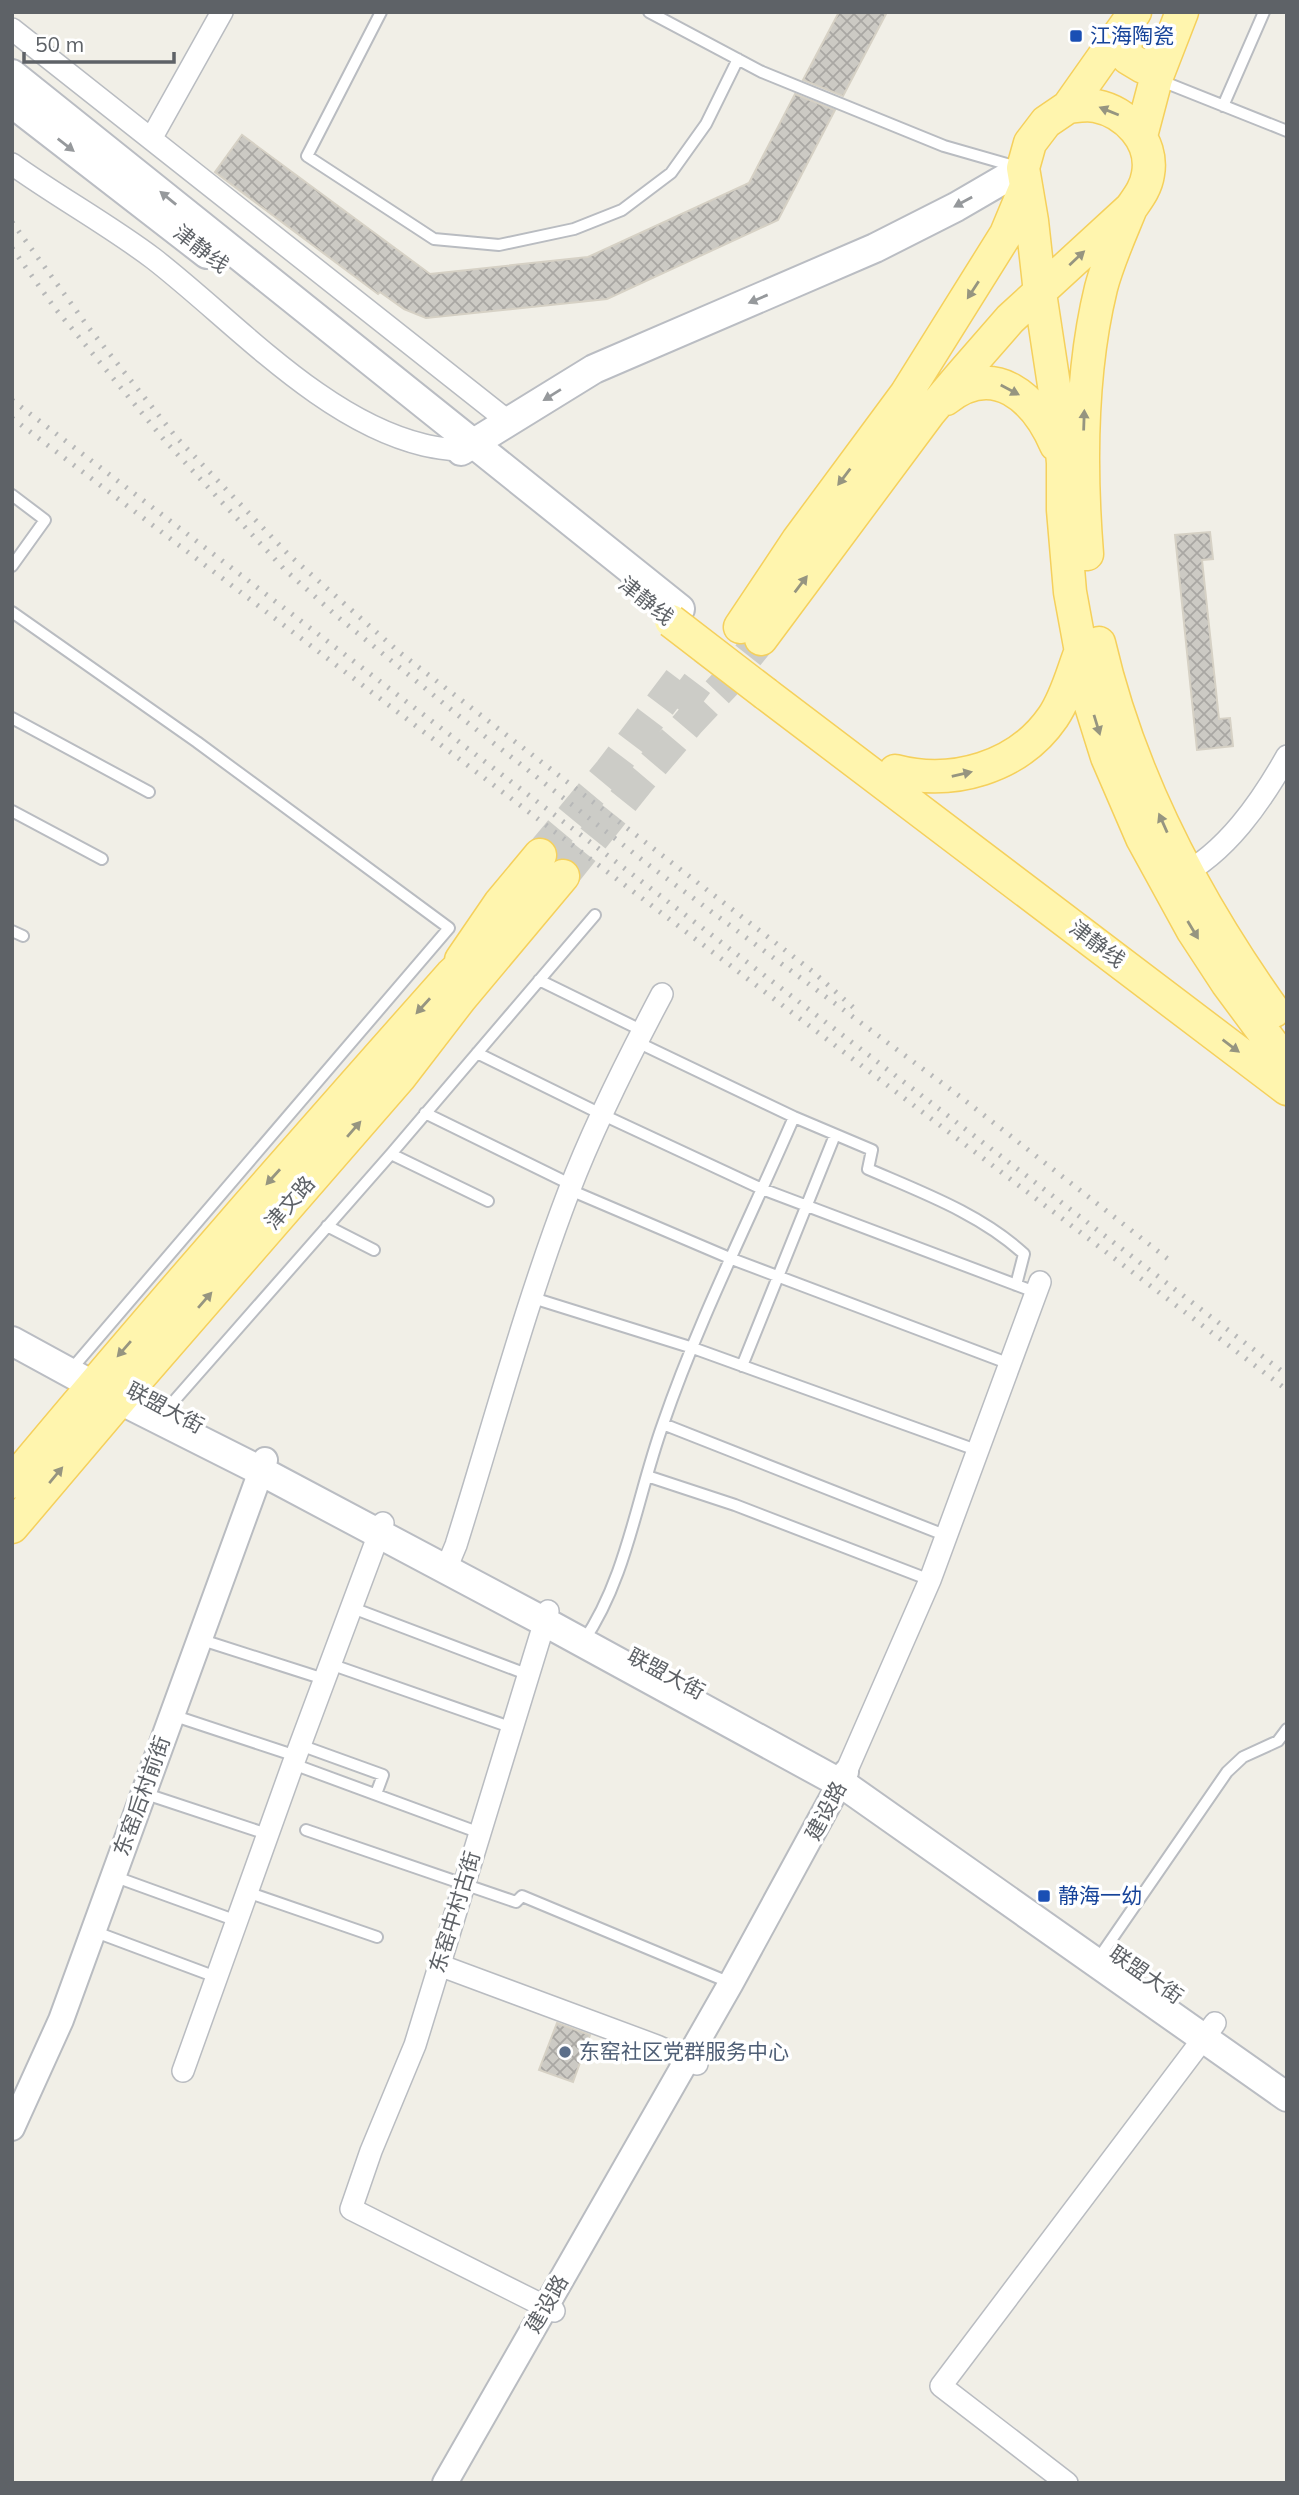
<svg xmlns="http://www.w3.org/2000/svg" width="1299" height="2495" font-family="Mulish,'Noto Sans SC',sans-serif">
<defs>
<pattern id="building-cross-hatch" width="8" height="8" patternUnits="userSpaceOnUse" patternTransform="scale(1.75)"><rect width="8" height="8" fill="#cccac4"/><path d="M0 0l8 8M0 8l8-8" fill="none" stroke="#a9a7a3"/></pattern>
</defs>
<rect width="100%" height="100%" fill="#f1efe7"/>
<path fill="url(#building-cross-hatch)" stroke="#d6d1c5" stroke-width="2" d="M839,12H887L843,96L803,80Z
M795,94L835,110L778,220L607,299L426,318L404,309L380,292L378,294L215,172L242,135L430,274L588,257L749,183Z
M1210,532L1213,559L1202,560L1219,719L1230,718L1233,746L1197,750L1175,535Z
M557,2023L590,2035L573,2082L539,2070Z"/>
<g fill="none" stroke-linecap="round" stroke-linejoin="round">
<path stroke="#ccccc7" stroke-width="32" stroke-dasharray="32 16" stroke-linecap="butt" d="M678,709L740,627
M540,855L610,771L682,676
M563,876L639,781L690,721L725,684L761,639"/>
<g stroke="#b9bcc1" stroke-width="14">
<path id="service" d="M381,12L307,156L434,239L499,245L574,229L622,210L671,173L706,124L738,59
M649,12L762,72L944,146L1017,167
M1159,80L1287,131
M1223,106L1264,12
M12,495L45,520L12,566
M12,612L197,742L449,928L69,1372
M12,718L149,792
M12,811L102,859
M12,931L23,936
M539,980L643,1031
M637,1042L794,1117L872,1150L868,1169C921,1192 981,1214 1024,1254L1016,1285
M477,1053L601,1114L762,1189L1035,1292
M425,1113L572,1185
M391,1154L488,1201
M570,1190L732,1259L1010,1364
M327,1226L374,1250
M533,1298L693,1348L979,1451
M742,1366L835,1135
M160,1417L391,1154L595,915
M663,1424L947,1536
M647,1476L735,1505L930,1580
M350,1607L529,1675
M199,1639L324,1679
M583,1642C627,1578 637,1496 663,1424C699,1319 750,1219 794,1117
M330,1664L513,1728
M172,1715L296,1756
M300,1745L383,1775L376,1794
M293,1764L480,1833
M143,1793L267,1834
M306,1830L516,1902L522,1896L733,1984
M113,1876L237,1921
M247,1892L377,1937
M93,1931L216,1977
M1096,1962L1227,1772L1243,1757L1278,1741L1287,1729"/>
</g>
<g stroke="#b9bcc1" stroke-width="24">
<path id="minor" d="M12,29L509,422
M151,139L222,12
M12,164C58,197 109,225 154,259C235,322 323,421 424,445C436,448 449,449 461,451
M1178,877C1226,853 1261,802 1287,756
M446,1569L456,1545C493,1427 525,1306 569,1191C595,1123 628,1058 662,994
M548,1611L415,2045L371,2151L351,2209L554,2311
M846,1772L930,1580L1040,1282
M439,1965L657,2046L697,2064
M183,2071L293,1764L383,1523
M1067,2483L941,2386L1215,2023"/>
</g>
<g stroke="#b9bcc1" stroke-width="28">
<path id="tertiary" d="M12,2128L61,2020L265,1460
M445,2483L731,1983L846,1772"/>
</g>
<g stroke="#babdc3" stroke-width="32">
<path id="secondary" d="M12,74L680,609
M12,103L207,254
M461,451L594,369L875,248L956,207L1023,168
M12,1341L120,1400L261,1471L545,1622L847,1787L1287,2097"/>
</g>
<g stroke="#f5d05c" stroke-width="35">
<path id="primary" d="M1135,12L1068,107L1046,122L1030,143L1023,168L1032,221L1040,293L1059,418L1063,463V510L1070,592L1091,706L1107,757L1142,838L1193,931L1227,983L1287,1064
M1130,21L1125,47L1128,58L1143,67L1154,64L1169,42
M1141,136L1156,79L1182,12
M946,399C994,360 1036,398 1056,445
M1087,554C1080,466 1080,374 1101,288C1108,261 1120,235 1131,208
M740,627L798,540L906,394L1006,234L1026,186
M761,639L929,413L962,374L1010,319L1131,208C1138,198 1146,188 1148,174C1154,141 1126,112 1096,106C1087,104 1077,106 1068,107
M1099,643C1130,777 1195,900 1274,1011
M766,694L1287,1089
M895,771C952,786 1018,768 1053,717C1066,698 1072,674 1080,653
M461,960L500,903L540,855
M12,1482C155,1310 303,1142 451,975L482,946
M12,1527L129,1389L400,1077L460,999L563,876"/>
</g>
<use href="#service" stroke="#fff" stroke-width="10"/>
<use href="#minor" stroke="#fff" stroke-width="21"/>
<use href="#tertiary" stroke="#fff" stroke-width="24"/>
<use href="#secondary" stroke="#fff" stroke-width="28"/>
<use href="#primary" stroke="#fff5ae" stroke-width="32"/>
<path stroke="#b7b8b8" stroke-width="5" stroke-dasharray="2 9" stroke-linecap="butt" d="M12,222L89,328L176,437L288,554L399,652L812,971L854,1008
M12,248L54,307L165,441L284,569L339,618L459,716L650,866L958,1095L1168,1259
M12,400L1287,1375
M12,418L1287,1390"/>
<g stroke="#f5d05c" stroke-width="35" stroke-linecap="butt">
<path id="primary-bridge" d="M671,621L766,694"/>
</g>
<use href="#primary-bridge" stroke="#fff5ae" stroke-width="32"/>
</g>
<defs><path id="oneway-solid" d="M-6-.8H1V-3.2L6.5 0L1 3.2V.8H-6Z" transform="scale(1.75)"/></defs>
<g fill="#969580">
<use href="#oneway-solid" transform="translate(1109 111) rotate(-158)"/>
<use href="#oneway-solid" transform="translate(1077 258) rotate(-43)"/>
<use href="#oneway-solid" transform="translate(973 290) rotate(123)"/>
<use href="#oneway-solid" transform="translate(1010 390) rotate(28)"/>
<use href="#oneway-solid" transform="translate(1084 420) rotate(-88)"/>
<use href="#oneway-solid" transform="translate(844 477) rotate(127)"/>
<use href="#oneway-solid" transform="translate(801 584) rotate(-53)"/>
<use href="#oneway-solid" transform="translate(1097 725) rotate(73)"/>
<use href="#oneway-solid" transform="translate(962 774) rotate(-13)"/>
<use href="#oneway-solid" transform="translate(1163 823) rotate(-114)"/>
<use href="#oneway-solid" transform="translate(1193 930) rotate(59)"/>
<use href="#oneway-solid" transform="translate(423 1006) rotate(132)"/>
<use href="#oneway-solid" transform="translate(1231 1046) rotate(37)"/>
<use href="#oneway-solid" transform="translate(354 1129) rotate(-49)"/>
<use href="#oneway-solid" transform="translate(273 1177) rotate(132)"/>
<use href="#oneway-solid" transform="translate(205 1300) rotate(-49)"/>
<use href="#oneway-solid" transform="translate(124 1349) rotate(131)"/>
<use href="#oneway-solid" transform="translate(56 1475) rotate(-50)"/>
</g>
<g fill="#96999c">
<use href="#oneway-solid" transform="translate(66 145) rotate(38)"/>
<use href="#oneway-solid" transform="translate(168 198) rotate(-141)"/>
<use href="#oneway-solid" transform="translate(963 202) rotate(151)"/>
<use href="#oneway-solid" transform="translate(758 299) rotate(157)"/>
<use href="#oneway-solid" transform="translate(552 395) rotate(148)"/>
</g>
<g fill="#1a4fb4" stroke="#fff" stroke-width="2.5">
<rect x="1069" y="29" width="14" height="14" rx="3.5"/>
<rect x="1037" y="1889" width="14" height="14" rx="3.5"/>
</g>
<circle fill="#5c6f8a" stroke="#fff" stroke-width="2.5" cx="565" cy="2052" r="7"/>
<g text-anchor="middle" stroke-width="7" stroke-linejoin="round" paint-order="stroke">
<g font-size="21" fill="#164399" stroke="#fff" text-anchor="start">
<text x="1090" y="43">江海陶瓷</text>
<text x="1058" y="1903">静海一幼</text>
</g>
<g font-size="21" fill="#5e6267" stroke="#fff">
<text transform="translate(201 249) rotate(38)" y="7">津静线</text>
<text transform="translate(646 601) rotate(39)" y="7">津静线</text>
<text transform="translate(1097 944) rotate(37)" y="7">津静线</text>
<text transform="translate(290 1203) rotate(-49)" y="7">津文路</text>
<text transform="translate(165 1408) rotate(28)" y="7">联盟大街</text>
<text transform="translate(666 1674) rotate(28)" y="7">联盟大街</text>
<text transform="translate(142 1796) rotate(-70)" y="7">东窑后村前街</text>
<text transform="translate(826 1811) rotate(-62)" y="7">建设路</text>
<text transform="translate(455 1912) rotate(-73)" y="7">东窑中村古街</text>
<text transform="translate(1146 1975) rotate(35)" y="7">联盟大街</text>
<text transform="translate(547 2304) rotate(-60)" y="7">建设路</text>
</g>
<g font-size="21" fill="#4e5e75" stroke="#fff" text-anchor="start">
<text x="579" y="2059">东窑社区党群服务中心</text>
</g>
</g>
<rect width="1299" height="2495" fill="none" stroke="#5e6267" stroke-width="28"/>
<path d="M24 52v10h150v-10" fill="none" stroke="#5e6267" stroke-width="3.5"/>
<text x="35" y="52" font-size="21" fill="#5e6267" stroke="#ffffff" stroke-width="5" paint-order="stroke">50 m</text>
</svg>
